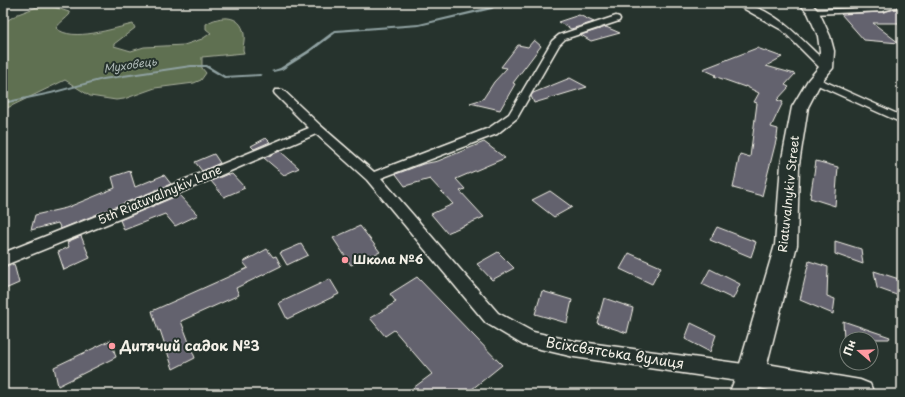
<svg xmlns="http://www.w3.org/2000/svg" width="905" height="397" font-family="'Playpen Sans',sans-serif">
<rect width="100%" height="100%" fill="#26332d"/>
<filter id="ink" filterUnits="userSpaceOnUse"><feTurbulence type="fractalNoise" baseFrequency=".025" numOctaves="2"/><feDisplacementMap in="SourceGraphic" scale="8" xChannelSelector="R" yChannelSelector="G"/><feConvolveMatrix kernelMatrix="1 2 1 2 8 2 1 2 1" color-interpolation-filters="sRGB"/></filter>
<g filter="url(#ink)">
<path fill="#5e6f51" stroke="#a9b09c" d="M45,4L69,12L70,14C66,19 60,22 56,28C72,43 114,28 133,24L135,28L114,44V46L131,51L144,47L184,45L202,39L211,33L206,29V24C220,15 241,14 244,34C245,39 243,45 243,50L244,53L202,57V68L206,73L201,80L194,83L155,88L124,99L116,100L90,96L65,80L3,110V23L18,14Z"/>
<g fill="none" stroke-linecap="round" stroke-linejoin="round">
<path fill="#90a2a2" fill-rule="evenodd" d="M498,3H501L492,9L419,26L337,32L309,53L282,70L273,72L271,71L280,68L307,51L335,30L419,24L490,7Z
M191,65H207L225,76L260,74L262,75L260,76L224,78L205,67H191L103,80L51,94L3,104V102L51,92L103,78Z"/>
</g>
<path fill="#63626e" stroke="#f4f1e8" d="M831,3H858L865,5L868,3H876L883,5L835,8Z
M895,9L902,13V23H873L899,43L864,40L841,14L883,12Z
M579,15L594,22L571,29L558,22Z
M606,27L620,33L591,41L581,35Z
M534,40L541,46L513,83L515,84L500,110L470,103L483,99L494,82L507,68L501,67L518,45L528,47Z
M757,48L782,57L766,66L795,74L785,85L789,87L777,100L783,102L771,127L778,129L777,137L762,196L733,188L740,154L750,157L757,103L754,102L759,93L745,86V87L714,76L716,75L703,69Z
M570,78L587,87L534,103L531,96L533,93Z
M266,138L270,142L254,149L251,146Z
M484,142L505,158L456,179L465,189L460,191L484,217L447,233L431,214L453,204L430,179L405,186L396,174L423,164L438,161Z
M280,151L299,168L284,175L264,158Z
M214,154L220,163L202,171L195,162Z
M816,161L838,167L835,206L810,198Z
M130,171L135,187L164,175L171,184L61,229L58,223L31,230L35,215L66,208L115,188L112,177Z
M228,174L229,175L232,174L245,188L224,197L211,181Z
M550,191L572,207L554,217L532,200Z
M179,195L198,215L175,226L165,214L124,230L120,220Z
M360,226L380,252L351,265L333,238Z
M717,227L756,242L751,257L710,240Z
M81,236L90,258L64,270L58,252L69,247L67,242Z
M835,241L861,249L863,264L835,254Z
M301,244L308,255L287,265L280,253Z
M267,249L273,257L276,256L281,266L236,288L239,295L181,321L195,358L173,369L160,330L158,331L152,311L248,268L243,262Z
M498,252L514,268L492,280L477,264Z
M629,253L661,267L652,284L620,269Z
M809,261L828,267L827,296L835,299L833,314L800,300Z
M14,264L19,283L3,290V269Z
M710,269L740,284L733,299L702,284Z
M874,271L902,280V297L877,288Z
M417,277L502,365L466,394H405L432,374L394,330L385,336L370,318L396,302L390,294Z
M330,279L339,294L287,319L279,303Z
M542,291L572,300L567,323L535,314Z
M604,298L633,308L627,333L597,323Z
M843,321L890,337L889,339H844Z
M691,323L716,335L710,352L685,339Z
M111,340L116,357L58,386L54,367Z"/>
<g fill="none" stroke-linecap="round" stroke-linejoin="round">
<g stroke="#f4f1e8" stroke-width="3">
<path id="street" d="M734,3C767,3 794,32 816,53C821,58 827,62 831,68L830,70H822L782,30Z
M891,3H899L897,7L883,11L813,14L809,12L813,10L882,7Z
M616,16L619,17L620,19L619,21L565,39L559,45L517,118L497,134L381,178L498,313L533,332L574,341L751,365L758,368L761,374L758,380L751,383L574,357L523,345L486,323L367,180L316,134L124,217L3,266V253L114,209L309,128L275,94L274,92L275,90H283L321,126L374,172L489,128L509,114L552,41L559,35Z
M815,77L902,116V123L811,82L810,80L811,78Z"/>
</g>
<g stroke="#f4f1e8" stroke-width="3">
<path id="secondary" d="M799,3H811L819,12L830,36L834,51L833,68L821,82L808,107L799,164L797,245L767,364L860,380L870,384L874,394H788L759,388L757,394H729L737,374L775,245L781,164L792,107L808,80L819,67L820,51L818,36L808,13Z"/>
</g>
<use href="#street" fill="#26332d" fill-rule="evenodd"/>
<use href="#secondary" fill="#26332d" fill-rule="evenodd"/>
</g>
</g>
<g fill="#ff9aa2" stroke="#26332d" stroke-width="1.5">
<circle cx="345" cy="260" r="4"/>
<circle cx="112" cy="346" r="4"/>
</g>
<g text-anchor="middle" stroke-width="4" stroke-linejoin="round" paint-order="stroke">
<g font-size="11" font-style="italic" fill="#b1bcba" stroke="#26332d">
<text transform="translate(130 65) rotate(-8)" y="4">Муховець</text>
</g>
<g font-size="12" fill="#f4f1e8" stroke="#26332d">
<text transform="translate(789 194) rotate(-84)" y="4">Riatuvalnykiv Street</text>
<text transform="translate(160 195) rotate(-23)" y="4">5th Riatuvalnykiv Lane</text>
</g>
<g font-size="12" font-weight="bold" fill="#f4f1e8" stroke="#26332d" text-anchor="start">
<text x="353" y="264">Школа №6</text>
</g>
<g font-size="14" font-weight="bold" fill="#f4f1e8" stroke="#26332d" text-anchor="start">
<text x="120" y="351">Дитячий садок №3</text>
</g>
<g font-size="14" fill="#f4f1e8" stroke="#26332d">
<text transform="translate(615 353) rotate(9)" y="5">Всіхсвятська вулиця</text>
</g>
</g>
<rect width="905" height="397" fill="none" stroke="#26332d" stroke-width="16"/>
<rect x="8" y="8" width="889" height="381" fill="none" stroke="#f4f1e8" stroke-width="1.5" filter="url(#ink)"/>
<g transform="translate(859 351) rotate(289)"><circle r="19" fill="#26332d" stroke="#787f78"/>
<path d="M0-3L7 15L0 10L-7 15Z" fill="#ff9aa2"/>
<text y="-6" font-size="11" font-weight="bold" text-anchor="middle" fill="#f4f1e8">Пн</text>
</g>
</svg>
